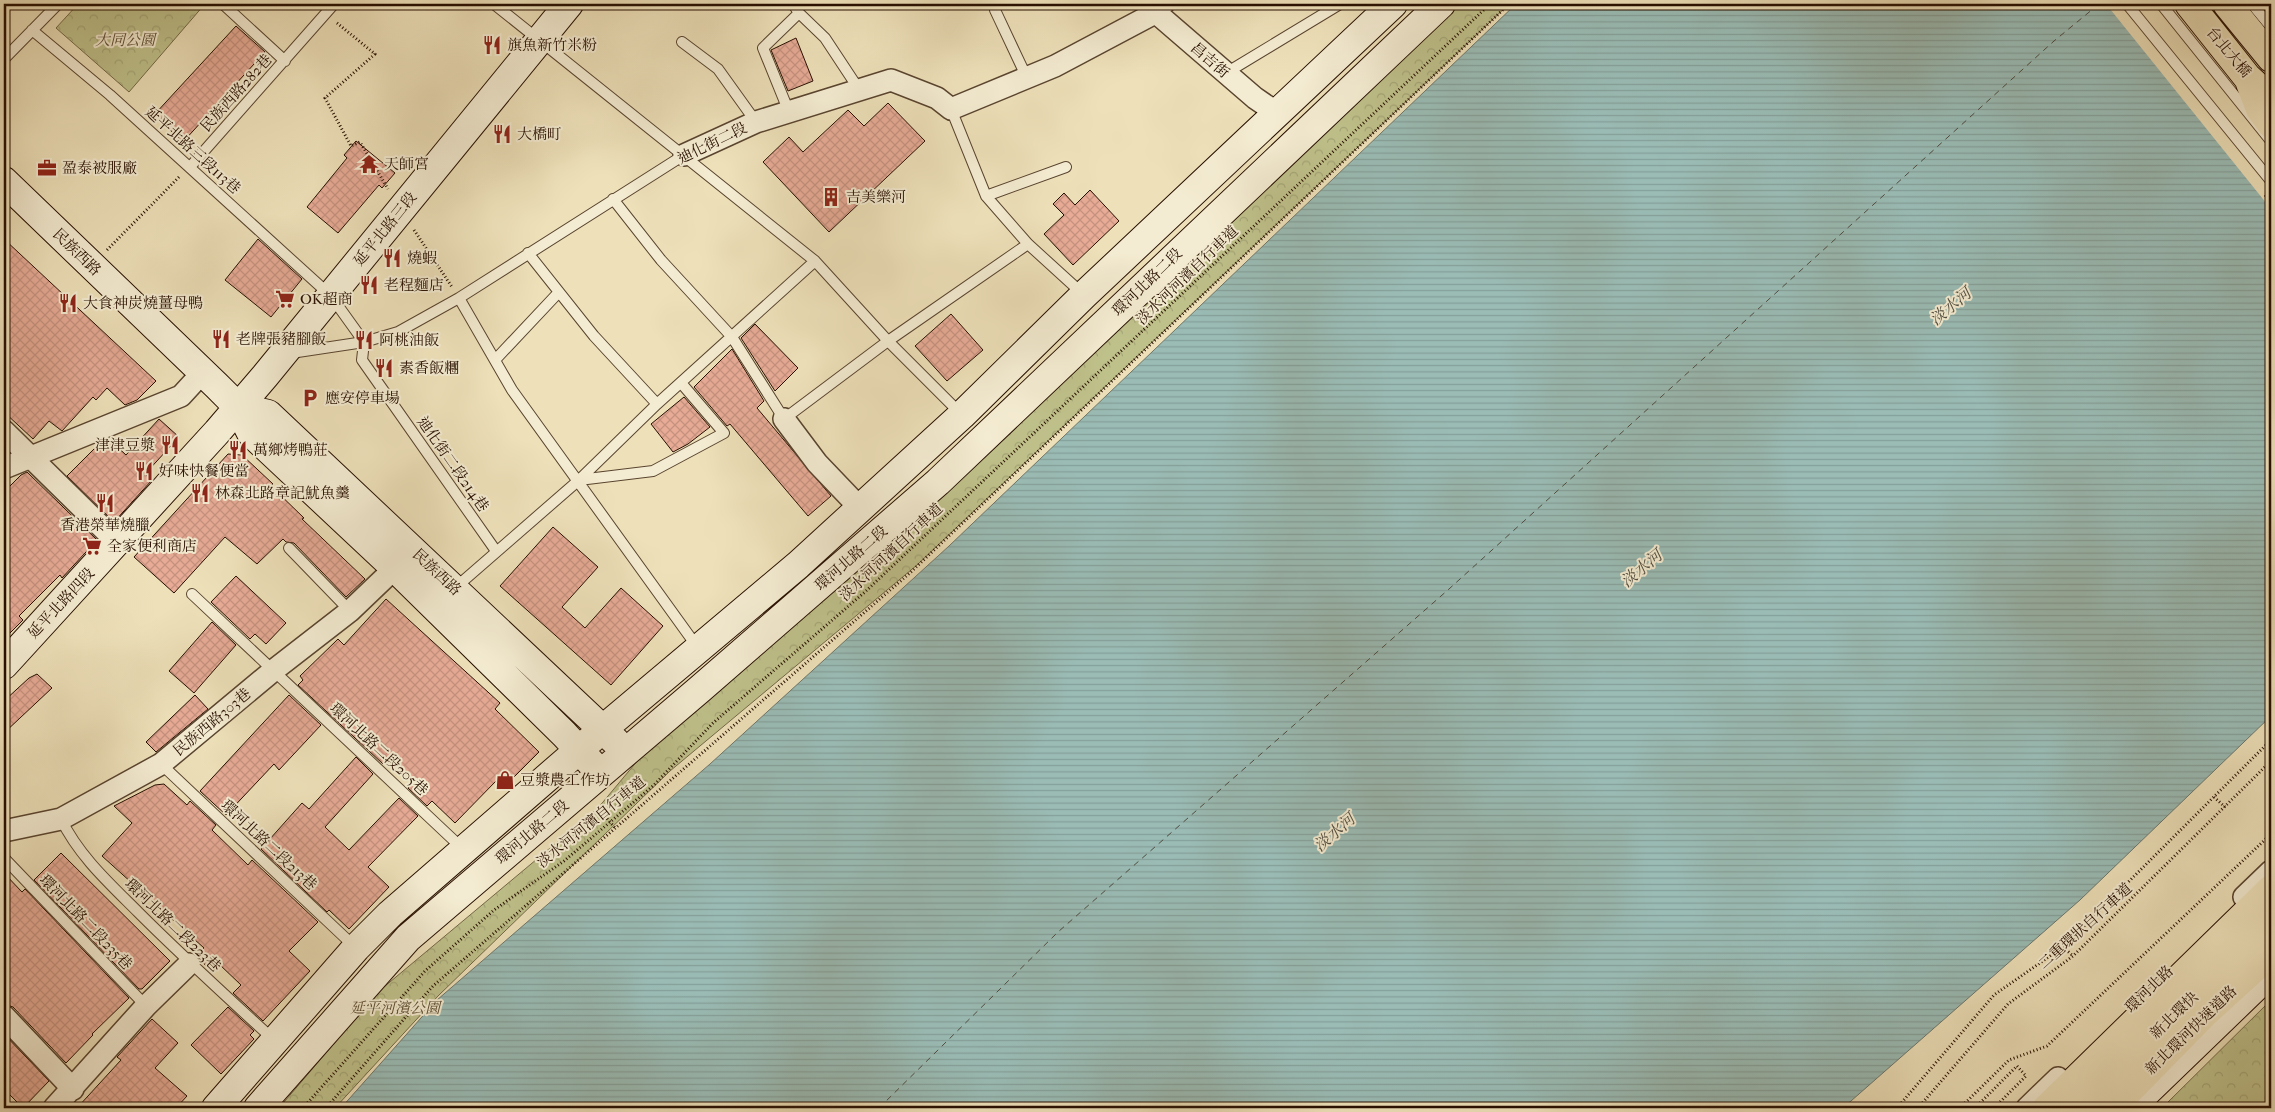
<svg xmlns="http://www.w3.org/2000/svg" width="2275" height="1112" font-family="'IM FELL French Canon','Noto Serif TC',serif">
<defs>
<pattern id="forest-crowns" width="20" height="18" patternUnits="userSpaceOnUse" patternTransform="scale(1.25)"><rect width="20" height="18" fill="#bfc18b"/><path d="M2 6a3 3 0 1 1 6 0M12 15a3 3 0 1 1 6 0" fill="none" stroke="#a4a576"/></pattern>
<pattern id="water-rules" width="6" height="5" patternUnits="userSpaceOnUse" patternTransform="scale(1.25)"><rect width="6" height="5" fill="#9abcb5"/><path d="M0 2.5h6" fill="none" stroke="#85a09a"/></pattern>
<pattern id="building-cross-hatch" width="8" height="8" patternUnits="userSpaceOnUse" patternTransform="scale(1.25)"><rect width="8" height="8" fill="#e7ab96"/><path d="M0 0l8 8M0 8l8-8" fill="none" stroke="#c69280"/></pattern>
</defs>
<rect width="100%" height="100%" fill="#eee1ba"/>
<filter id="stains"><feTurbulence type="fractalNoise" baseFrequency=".004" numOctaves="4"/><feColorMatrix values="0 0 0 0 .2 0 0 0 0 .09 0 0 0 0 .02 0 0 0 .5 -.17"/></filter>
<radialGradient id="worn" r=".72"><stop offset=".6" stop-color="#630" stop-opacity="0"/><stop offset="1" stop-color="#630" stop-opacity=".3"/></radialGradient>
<path fill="url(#forest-crowns)" stroke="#736846" d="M78,4H203L204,5L129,92L56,28Z
M1455,4H1509L917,565L670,771L438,996L335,1108H279L378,992L598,808L654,741L1311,146Z
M2271,1000V1108H2162Z"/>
<path fill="url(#water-rules)" stroke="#6c776d" d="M1516,4H2271V716L2080,900L1843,1108H341L437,1000L710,764L949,546Z"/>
<path fill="#eee1ba" d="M2106,4H2271V209Z"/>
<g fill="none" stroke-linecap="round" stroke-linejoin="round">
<path stroke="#4f4c40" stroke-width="1" stroke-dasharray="6 5" stroke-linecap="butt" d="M879,1108L1058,932L1449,589L2054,41L2099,4"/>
</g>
<path fill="url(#building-cross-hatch)" stroke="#270f01" d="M236,26L265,52L183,142L154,115Z
M796,38L813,81L788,91L771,50Z
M888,103L925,141L829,232L763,162L789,137L803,152L848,110L864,126Z
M356,141L395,173L382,188L379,185L338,233L307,207L347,158L344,155Z
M1090,190L1119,221L1073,265L1044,234L1064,215L1053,204L1064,193L1075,205Z
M4,239L156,381L137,400L125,405L107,388L96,400L93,397L62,431L49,421L33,439L4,412Z
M258,239L302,279L271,317L225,280Z
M951,314L983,350L947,381L915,346Z
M755,324L798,368L775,391L741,338Z
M732,349L764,401L757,408L831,496L808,516L730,424L727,426L694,387Z
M684,397L710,427L688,444L673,452L651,424Z
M159,419L179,437L145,474L152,480L114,522L67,476L101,442L109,439L126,455Z
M228,454L242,455L273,484L271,486L304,518L302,519L365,579L346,597L294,543L286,542L283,539L257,564L225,537L174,593L134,557Z
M27,472L97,540L62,578L60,575L19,616L23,620L4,639V492L21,475Z
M553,527L598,567L562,607L585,628L621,588L663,626L611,685L500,586Z
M236,576L286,623L266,644L255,634L250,639L211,602Z
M386,599L500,703L495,709L539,752L503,788L496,781L455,823L432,801L427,806L408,788L414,781L388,757L383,764L298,685L303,680L300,676L338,639L344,645Z
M212,622L236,645L194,693L169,671Z
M37,674L52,688L4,733V701L29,678Z
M195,695L208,709L156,752L146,742Z
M289,695L321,725L279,770L274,764L226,815L200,791Z
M356,757L373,774L325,827L349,850L399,798L418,816L368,867L389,887L349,929L329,910L327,912L261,849L302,803L309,809Z
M164,784L187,805L190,801L216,825L212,830L248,865L252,860L318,922L289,951L310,971L263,1021L233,993L241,985L219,964L211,972L197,955L204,948L102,856L132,823L114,806L155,785Z
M61,853L170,961L142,989H139L34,880Z
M4,873L22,892L25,889L129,998L92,1034L93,1035L66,1063L13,1007L4,1004Z
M228,1007L254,1031L250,1035L254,1039L221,1074L191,1045Z
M152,1019L178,1043L155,1068L187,1096L176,1108H77L121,1060L117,1057Z
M4,1034L49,1081L23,1108L4,1089Z"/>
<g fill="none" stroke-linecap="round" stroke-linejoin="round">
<g stroke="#59442f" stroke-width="12">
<path id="lane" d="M223,4L285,61
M494,4L815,261L888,341L961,414
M2127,4L2271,181
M2161,4L2271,141
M2252,4L2271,27
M995,10L1027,78
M799,13L825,38L860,91
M1155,13L1173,4
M32,30L110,95L331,296L364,342L362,360L496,551
M682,42L718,69L756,122
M4,59L58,4
M1226,73L1340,4
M951,109L986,196L1028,244L1084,295
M789,112L763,48L799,13L793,4
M190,167L334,4
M986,196L1066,167
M613,199L661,260L732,337L784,419L888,341L1028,244
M528,253L594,336L657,404
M459,298L512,390L698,648
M291,353L364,342L398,332L459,298L684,155
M495,360L559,292
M579,480L653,471L724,433L682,384
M289,548L350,611
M455,588L579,480L657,404L815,261
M192,594L463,849
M161,764L356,948
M61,819C79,856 109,883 138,912C182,956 228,998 274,1040
M4,858L146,1006"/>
</g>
<g stroke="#59442f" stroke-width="24">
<path id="street" d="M1146,4L1255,98L1277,113
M684,155L756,122L891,80L937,98L951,109L1055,66L1155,13
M784,419L817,463L860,508
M4,431L117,542
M4,468L181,396L203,372
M4,831L61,819L161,764L274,670L350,611L395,568
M2244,897L2271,871
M4,1016L73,1089
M54,1108L146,1006L189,964
M2027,1108L2058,1078"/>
</g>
<g stroke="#270f01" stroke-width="30">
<path id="secondary" d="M4,181L217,386L238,407L251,433L395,568L564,734L593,765
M238,407L268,414L616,742
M4,665L217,432L265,376L569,4
M216,1108L356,948L390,914L603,729L798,565L962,415L1084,295L1393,4
M258,1108L408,938L700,689L938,482L1441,4
M2130,1108L2271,972"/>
</g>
<g stroke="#270f01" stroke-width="30">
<path id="primary" d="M2189,4L2247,77L2271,99
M2227,4L2271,58
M2250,83L2260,109L2271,124
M2047,1108L2271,889"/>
</g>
<g stroke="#270f01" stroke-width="30">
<path id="highway" d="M2078,1108L2271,922
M2112,1108L2204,1014L2271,953"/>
</g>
<path stroke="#270f01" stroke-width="3" stroke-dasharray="1 2.5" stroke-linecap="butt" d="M337,23L375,54L325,98L351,146L360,142L388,189
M2265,195L2271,202
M414,230L452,287
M107,250L180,176
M2214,797L2225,807
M598,808L616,829
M2063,947L2073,956
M303,1108L425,971L494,910L564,861L654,785L713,723L866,591L1490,4
M326,1108L433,986L911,572L1509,4
M1897,1108L1994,995L2063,947L2271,740
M1918,1108L2008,1004L2073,956L2271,761
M1960,1108L2009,1060L2047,1046L2271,834
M1975,1108L2017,1066L2026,1076L1994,1108"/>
<use href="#lane" stroke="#f4ecd2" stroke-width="10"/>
<use href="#street" stroke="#f4ecd2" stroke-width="21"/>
<use href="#secondary" stroke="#f4ecd2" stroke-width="28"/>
<use href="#primary" stroke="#eee1ba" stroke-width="28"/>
<use href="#highway" stroke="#eee1ba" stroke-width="28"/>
</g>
<defs>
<g id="restaurant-bare" transform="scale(1.5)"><path d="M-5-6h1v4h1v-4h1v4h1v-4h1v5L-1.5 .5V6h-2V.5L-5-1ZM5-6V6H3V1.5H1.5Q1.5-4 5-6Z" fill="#8f2418" stroke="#f4ecd2" stroke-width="2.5" paint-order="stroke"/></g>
<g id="temple-bare" transform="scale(1.5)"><path d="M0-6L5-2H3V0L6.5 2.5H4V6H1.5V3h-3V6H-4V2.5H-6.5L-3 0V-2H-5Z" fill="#8f2418" stroke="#f4ecd2" stroke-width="2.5" paint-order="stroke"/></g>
<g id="office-bare" transform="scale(1.5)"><path d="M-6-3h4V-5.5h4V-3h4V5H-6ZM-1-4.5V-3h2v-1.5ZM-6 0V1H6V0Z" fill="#8f2418" stroke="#f4ecd2" stroke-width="2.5" paint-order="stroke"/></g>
<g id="building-bare" transform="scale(1.5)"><path d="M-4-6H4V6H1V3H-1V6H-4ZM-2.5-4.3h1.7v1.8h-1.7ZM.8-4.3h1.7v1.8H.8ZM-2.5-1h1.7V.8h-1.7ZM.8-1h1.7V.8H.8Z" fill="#8f2418" stroke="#f4ecd2" stroke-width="2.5" paint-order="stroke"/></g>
<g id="supermarket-bare" transform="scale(1.5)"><path d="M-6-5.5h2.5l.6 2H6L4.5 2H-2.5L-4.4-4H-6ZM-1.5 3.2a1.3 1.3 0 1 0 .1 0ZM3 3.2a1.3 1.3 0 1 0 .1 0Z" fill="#8f2418" stroke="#f4ecd2" stroke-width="2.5" paint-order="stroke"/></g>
<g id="parking-bare" transform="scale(1.5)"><path d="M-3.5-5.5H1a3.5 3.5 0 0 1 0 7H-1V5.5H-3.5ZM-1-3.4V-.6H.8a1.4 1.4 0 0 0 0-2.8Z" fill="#8f2418" stroke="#f4ecd2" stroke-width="2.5" paint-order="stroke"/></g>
<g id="shop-bare" transform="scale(1.5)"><path d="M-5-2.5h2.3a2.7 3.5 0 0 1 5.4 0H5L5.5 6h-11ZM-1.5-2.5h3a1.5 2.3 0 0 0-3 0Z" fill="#8f2418" stroke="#f4ecd2" stroke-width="2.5" paint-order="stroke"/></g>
</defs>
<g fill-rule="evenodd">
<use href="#restaurant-bare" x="492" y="45"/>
<use href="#restaurant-bare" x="502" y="134"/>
<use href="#temple-bare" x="369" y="164"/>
<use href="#office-bare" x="47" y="168"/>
<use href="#building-bare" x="831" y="197"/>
<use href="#restaurant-bare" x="392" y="258"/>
<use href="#restaurant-bare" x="369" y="285"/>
<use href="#supermarket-bare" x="285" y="299"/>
<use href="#restaurant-bare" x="68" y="303"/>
<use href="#restaurant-bare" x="221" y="339"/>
<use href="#restaurant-bare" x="364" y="340"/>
<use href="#restaurant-bare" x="384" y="368"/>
<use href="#parking-bare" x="310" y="398"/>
<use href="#restaurant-bare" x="170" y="445"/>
<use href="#restaurant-bare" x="238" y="450"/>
<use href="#restaurant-bare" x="144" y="471"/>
<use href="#restaurant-bare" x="200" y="493"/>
<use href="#restaurant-bare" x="105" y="503"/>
<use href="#supermarket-bare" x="92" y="546"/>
<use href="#shop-bare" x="505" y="780"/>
</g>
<g text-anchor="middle" stroke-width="4" stroke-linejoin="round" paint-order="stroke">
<g font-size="15" font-style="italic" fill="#5c4d31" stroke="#f4ecd2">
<text x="125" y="45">大同公園</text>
<text x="395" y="1013">延平河濱公園</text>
</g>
<g font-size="15" fill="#270f01" stroke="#f4ecd2" text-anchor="start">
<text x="507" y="50">旗魚新竹米粉</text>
<text x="517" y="139">大橋町</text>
<text x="384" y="169">天師宮</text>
<text x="62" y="173">盈泰被服廠</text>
<text x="846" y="202">吉美樂河</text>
<text x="407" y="263">燒蝦</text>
<text x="384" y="290">老程麵店</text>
<text x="300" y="304">OK超商</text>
<text x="83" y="308">大食神炭燒薑母鴨</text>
<text x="236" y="344">老牌張豬腳飯</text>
<text x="379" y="345">阿桃油飯</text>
<text x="399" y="373">素香飯糰</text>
<text x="325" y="403">應安停車場</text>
<text x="155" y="450" text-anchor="end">津津豆漿</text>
<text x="253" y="455">萬鄉烤鴨莊</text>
<text x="159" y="476">好味快餐便當</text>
<text x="215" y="498">林森北路章記魷魚羹</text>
<text x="105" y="530" text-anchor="middle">香港榮華燒臘</text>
<text x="107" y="551">全家便利商店</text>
<text x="520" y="785">豆漿農工作坊</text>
</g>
<g font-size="15" fill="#270f01" stroke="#f4ecd2">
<text transform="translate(2229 52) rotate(50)" y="5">台北大橋</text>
<text transform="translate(1210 60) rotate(41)" y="5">昌吉街</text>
<text transform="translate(236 93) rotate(-48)" y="5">民族西路282巷</text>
<text transform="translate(712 143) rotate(-26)" y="5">迪化街二段</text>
<text transform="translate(193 150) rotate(42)" y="5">延平北路三段113巷</text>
<text transform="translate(385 229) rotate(-51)" y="5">延平北路三段</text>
<text transform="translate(77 252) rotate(44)" y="5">民族西路</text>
<text transform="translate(1187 275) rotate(-44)" y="5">淡水河河濱自行車道</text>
<text transform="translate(1147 282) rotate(-44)" y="5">環河北路二段</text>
<text transform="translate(453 464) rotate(55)" y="5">迪化街二段214巷</text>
<text transform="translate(891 552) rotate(-43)" y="5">淡水河河濱自行車道</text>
<text transform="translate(851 558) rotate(-41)" y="5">環河北路二段</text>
<text transform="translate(437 572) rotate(43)" y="5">民族西路</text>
<text transform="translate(61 603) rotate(-47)" y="5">延平北路四段</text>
<text transform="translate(212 722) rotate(-40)" y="5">民族西路303巷</text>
<text transform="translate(379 749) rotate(43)" y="5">環河北路二段205巷</text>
<text transform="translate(591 822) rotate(-39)" y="5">淡水河河濱自行車道</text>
<text transform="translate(532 832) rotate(-40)" y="5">環河北路二段</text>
<text transform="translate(269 845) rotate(43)" y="5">環河北路二段213巷</text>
<text transform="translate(86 922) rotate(46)" y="5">環河北路二段235巷</text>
<text transform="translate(173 925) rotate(44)" y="5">環河北路二段223巷</text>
<text transform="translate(2085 926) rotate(-42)" y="5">二重環狀自行車道</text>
<text transform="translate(2149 989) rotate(-44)" y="5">環河北路</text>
<text transform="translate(2174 1015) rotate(-44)" y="5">新北環快</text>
<text transform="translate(2191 1030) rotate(-44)" y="5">新北環河快速道路</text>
</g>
<g font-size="16" font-style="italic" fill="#4f4c40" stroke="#f4ecd2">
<text transform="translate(1950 306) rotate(-40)" y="6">淡水河</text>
<text transform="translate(1641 568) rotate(-40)" y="6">淡水河</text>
<text transform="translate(1334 832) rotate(-41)" y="6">淡水河</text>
</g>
</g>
<rect width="2275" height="1112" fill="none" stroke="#eee1ba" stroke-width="20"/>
<rect x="5" y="5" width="2265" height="1102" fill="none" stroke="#270f01" stroke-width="2.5"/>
<rect x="10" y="10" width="2255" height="1092" fill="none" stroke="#270f01"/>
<rect width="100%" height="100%" filter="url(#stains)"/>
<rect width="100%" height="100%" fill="url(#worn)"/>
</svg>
